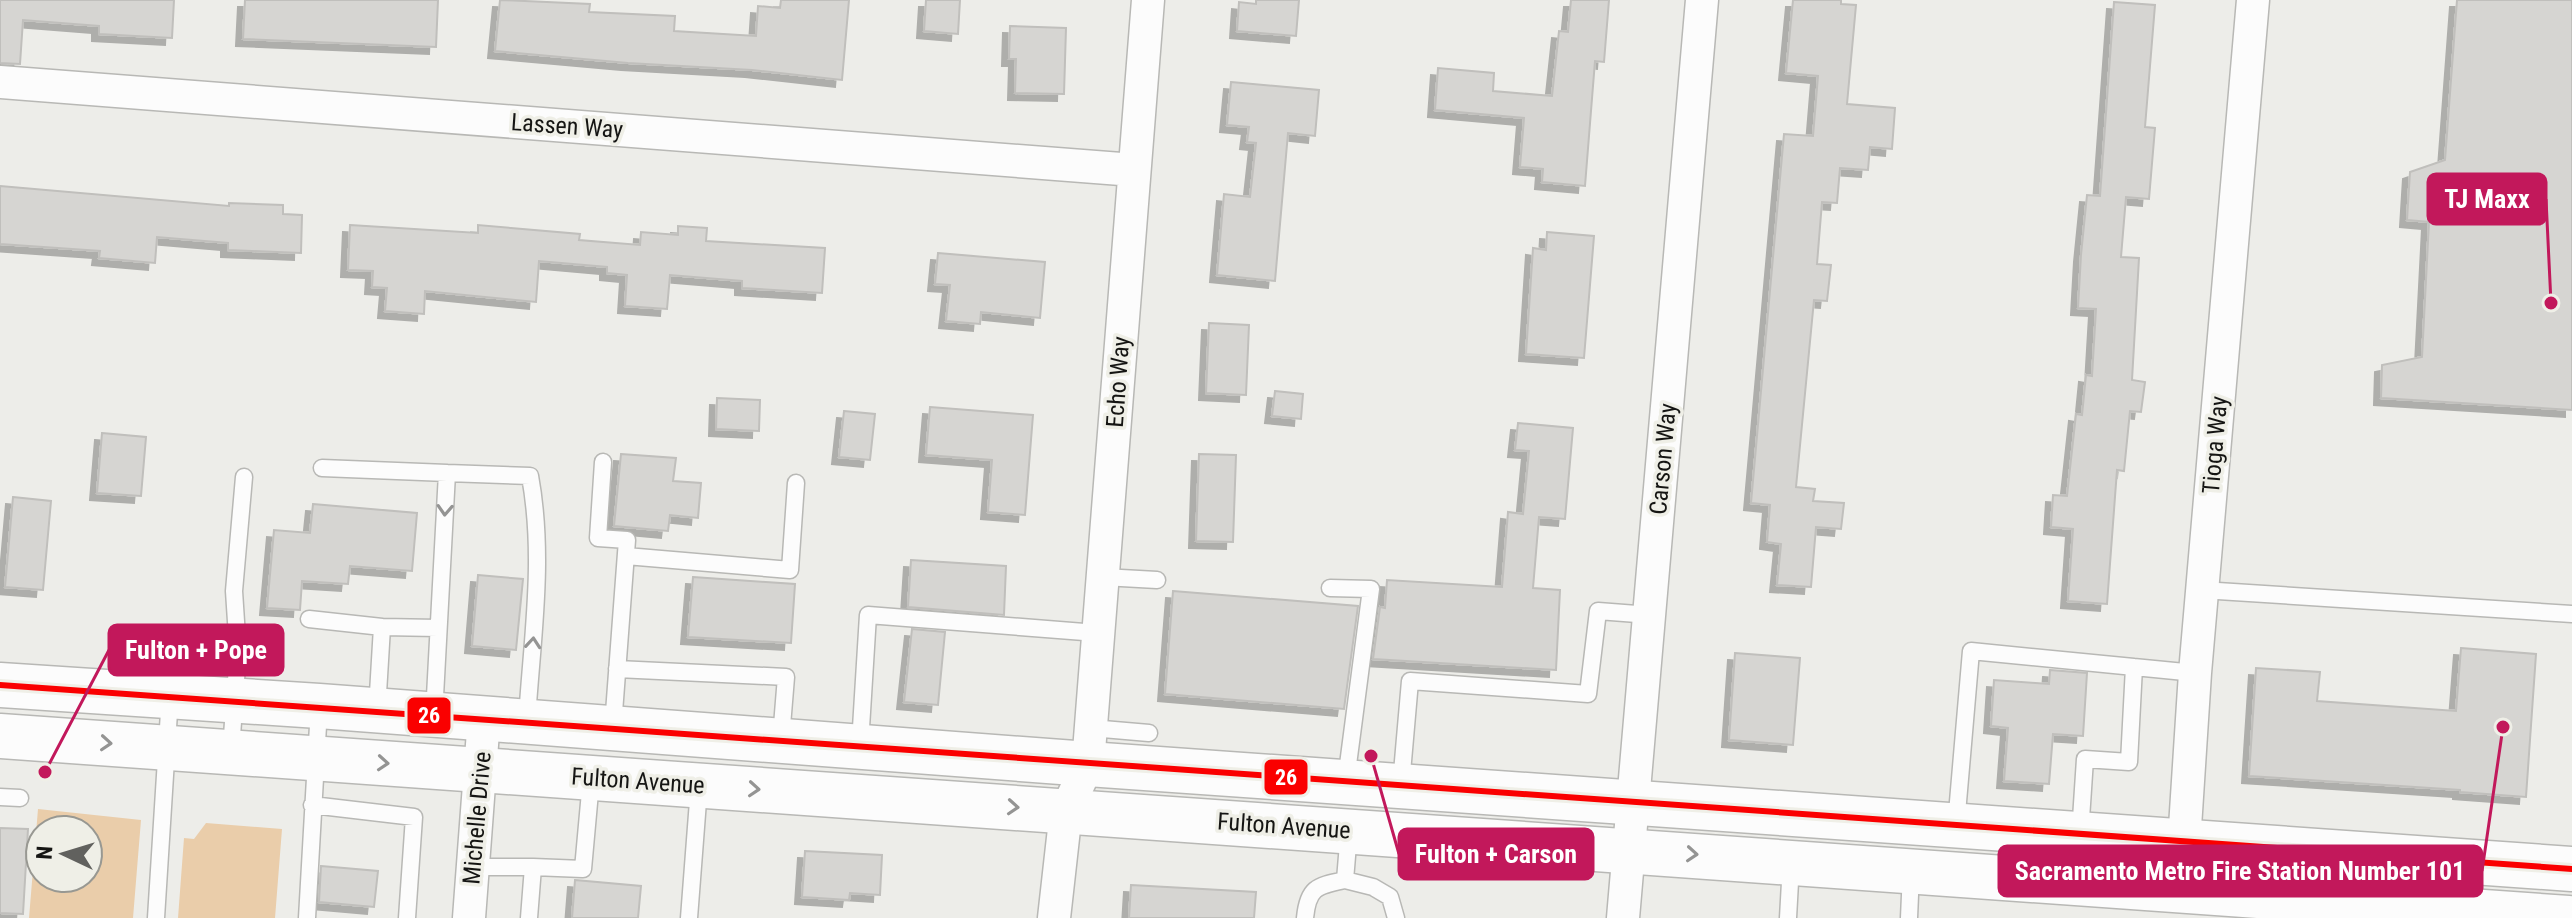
<svg xmlns="http://www.w3.org/2000/svg" width="2572" height="918" font-family="'Roboto Condensed',sans-serif">
<defs>
<filter id="shadow"><feDropShadow dx="-7" dy="7" stdDeviation="0" flood-color="#0004"/></filter>
</defs>
<rect width="100%" height="100%" fill="#edede9"/>
<path fill="#eacdaa" fill-rule="evenodd" d="M38,809L141,820L133,918H29ZM88,830V878H40V830Z
M206,823L282,829L275,918H178L184,838L194,839Z"/>
<path fill="#d6d5d2" stroke="#c0bfbc" stroke-width="2" filter="url(#shadow)" d="M0,0H174L172,38L99,34V26L23,20L20,64L0,63Z
M245,0H438L436,47L243,39Z
M500,0L590,4L589,12L675,16L674,31L756,36L758,6L780,8L781,0H849L842,80L752,70L628,63L495,51Z
M926,0H960L958,34L924,31Z
M1256,0H1299L1296,36L1237,31L1239,2L1256,4Z
M1571,0H1609L1604,62L1595,61L1585,186L1542,182L1543,169L1520,167L1524,118L1435,110L1438,68L1494,73L1493,91L1552,96L1559,31L1568,32Z
M1793,0H1841V4L1856,5L1847,104L1895,108L1892,149L1870,147L1868,170L1840,168L1837,203L1822,202L1817,264L1831,265L1827,301L1814,300L1796,487L1815,489L1813,501L1844,503L1841,529L1816,527L1811,587L1777,585L1781,544L1767,542L1770,505L1751,503L1784,134L1813,136L1818,76L1786,73Z
M2457,0H2572V410L2381,398L2382,365L2422,357L2429,222L2407,220L2410,172L2445,160Z
M2114,2L2155,5L2145,127L2155,128L2149,199L2126,197L2121,257L2139,258L2132,380L2145,382L2141,412L2130,411L2124,471L2117,470L2107,604L2068,601L2073,529L2051,527L2053,495L2067,496L2076,414L2082,415L2086,375L2092,376L2096,309L2078,308L2081,255L2087,195L2100,196Z
M1010,26L1066,28L1064,94L1015,93L1016,59H1009Z
M1231,82L1319,90L1315,136L1288,133L1275,281L1217,275L1224,194L1250,197L1256,143L1247,142L1249,127L1227,125Z
M0,186L229,206V203L283,205V214L302,215L301,253L228,250V243L157,237L155,263L99,258L100,251L0,244Z
M350,225L478,233V225L580,234L579,240L640,245L641,232L678,235V226L707,228L706,241L825,248L822,293L742,288V281L670,275L667,309L625,306L627,275L607,273V267L539,261L536,302L425,291L424,314L385,311L387,288L372,287L373,271L348,270Z
M1547,232L1594,236L1584,358L1526,354L1533,248L1546,250Z
M938,253L1045,262L1040,318L981,312L980,324L946,321L950,285L935,284Z
M1209,323L1249,325L1246,395L1206,393Z
M1275,391L1303,394L1301,419L1272,416Z
M717,398L760,400L759,431L716,429Z
M930,407L1033,415L1025,515L988,512L992,460L926,455Z
M844,411L875,414L870,460L839,457Z
M1518,423L1573,428L1565,519L1539,517L1533,588L1560,590L1556,670L1373,659L1380,607L1385,608L1387,580L1502,587L1508,512L1523,514L1529,451L1515,450Z
M102,433L146,437L141,496L97,493Z
M621,454L676,458L673,481L701,483L698,518L670,515L668,531L614,526Z
M1199,454L1236,455L1233,542L1196,541Z
M13,497L51,501L43,590L5,587Z
M313,504L417,513L412,571L350,566L348,584L302,581L300,610L267,608L274,530L310,533Z
M911,560L1006,566L1004,615L908,607Z
M478,575L523,579L516,650L472,646Z
M693,577L795,584L791,643L688,637Z
M1173,591L1358,606L1344,709L1165,694Z
M912,629L945,632L938,705L904,702Z
M2461,648L2536,654L2526,797L2460,792V790L2249,776L2256,668L2320,672L2317,701L2456,711Z
M1735,653L1800,658L1793,745L1729,740Z
M2050,670L2087,673L2083,736L2053,734L2049,784L2004,781L2008,728L1991,726L1994,680L2049,684Z
M0,828L28,829L23,914L0,913Z
M805,851L882,855L880,895L850,893L849,900L802,897Z
M321,866L378,871L374,907L319,902Z
M575,880L641,886L638,918H572Z
M1131,885L1256,892L1254,918H1129Z"/>
<g fill="none" stroke-linecap="round" stroke-linejoin="round">
<g stroke="#b8b8b5" stroke-width="19">
<path id="service" d="M603,462L598,538L627,540L613,726
M322,468L447,473
M626,556L790,570L796,483
M1103,577L1157,580
M1330,588L1371,589L1346,780
M2202,590L2572,614
M309,619L382,627
M617,669L786,677L781,738
M377,710L382,627L438,628
M434,715L447,473L530,476C545,558 532,638 527,719
M1091,728L1149,733
M860,744L868,615L1097,633
M231,750L238,652L234,591L244,477
M1401,784L1410,681L1588,694L1598,611L1650,615
M0,797L20,798
M312,805L414,817L407,918
M1956,825L1971,651L2195,673
M2080,834L2085,759L2129,762L2134,667
M473,867H533
M1345,880L1373,887L1390,897L1396,918
M156,918L170,696
M307,918L319,708
M529,918L533,867L583,869L591,781
M689,918L699,788
M1305,918C1308,887 1317,886 1345,880L1349,832
M1788,918L1791,864
M1909,918L1911,872"/>
</g>
<g stroke="#b8b8b5" stroke-width="35">
<path id="minor" d="M0,82L1134,170
M2181,889L2195,673L2253,0
M469,918L484,718
M1054,918L1066,811L1088,764L1148,0
M1623,918L1702,0"/>
</g>
<g stroke="#b8b8b5" stroke-width="47">
<path id="secondary" d="M0,685L319,706L1088,764L2572,869
M0,736L2568,918"/>
</g>
<use href="#service" stroke="#fcfcfc" stroke-width="16"/>
<use href="#minor" stroke="#fcfcfc" stroke-width="32"/>
<use href="#secondary" stroke="#fcfcfc" stroke-width="44"/>
<g stroke="#efefe7" stroke-width="12">
<path id="bus-1" d="M0,685L2572,869"/>
</g>
<use href="#bus-1" stroke="#fa0000" stroke-width="6"/>
</g>
<defs><path id="oneway-chevron" d="M-2-3.5L2.5 0L-2 3.5" fill="none" stroke-width="1.6" stroke-linecap="round" stroke-linejoin="round" transform="scale(2)"/></defs>
<g stroke="#949493">
<use href="#oneway-chevron" transform="translate(445 510) rotate(93)"/>
<use href="#oneway-chevron" transform="translate(533 643) rotate(-85)"/>
<use href="#oneway-chevron" transform="translate(106 743) rotate(4)"/>
<use href="#oneway-chevron" transform="translate(383 763) rotate(4)"/>
<use href="#oneway-chevron" transform="translate(754 789) rotate(4)"/>
<use href="#oneway-chevron" transform="translate(1013 807) rotate(4)"/>
<use href="#oneway-chevron" transform="translate(1692 854) rotate(4)"/>
</g>
<g text-anchor="middle" stroke-width="7" stroke-linejoin="round" paint-order="stroke">
<g font-size="24" fill="#151513" stroke="#efefe7">
<text transform="translate(567 126) rotate(4)" y="8">Lassen Way</text>
<text transform="translate(1118 382) rotate(-86)" y="8">Echo Way</text>
<text transform="translate(2215 445) rotate(-85)" y="8">Tioga Way</text>
<text transform="translate(1663 459) rotate(-85)" y="8">Carson Way</text>
<text transform="translate(638 781) rotate(4)" y="8">Fulton Avenue</text>
<text transform="translate(477 818) rotate(-85)" y="8">Michelle Drive</text>
<text transform="translate(1284 826) rotate(4)" y="8">Fulton Avenue</text>
</g>
</g>
<path fill="none" stroke="#c2185b" stroke-width="3" d="M2551 303L2546 199M45 772L109 650M1371 756L1399 854M2503 727L2482 871"/>
<g fill="#c2185b" stroke="#efefe7" stroke-width="3">
<circle cx="2551" cy="303" r="8"/>
<circle cx="45" cy="772" r="8"/>
<circle cx="1371" cy="756" r="8"/>
<circle cx="2503" cy="727" r="8"/>
</g>
<g fill="#c2185b" stroke="#c2185b" stroke-width="3">
<rect x="2428" y="174" width="118" height="50" rx="8"/>
<rect x="109" y="625" width="174" height="50" rx="8"/>
<rect x="1399" y="829" width="194" height="50" rx="8"/>
<rect x="1999" y="846" width="483" height="50" rx="8"/>
</g>
<g font-size="26" text-anchor="middle" font-weight="bold" fill="#fff">
<text x="2487" y="208">TJ Maxx</text>
<text x="196" y="659">Fulton + Pope</text>
<text x="1496" y="863">Fulton + Carson</text>
<text x="2240" y="880">Sacramento Metro Fire Station Number 101</text>
</g>
<g stroke="#efefe7" stroke-width="3">
<rect x="406" y="696" width="46" height="39" rx="8" fill="#fa0000"/>
<rect x="1263" y="758" width="46" height="38" rx="8" fill="#fa0000"/>
</g>
<g font-size="22" text-anchor="middle" font-weight="bold" fill="#fff">
<text x="429" y="723">26</text>
<text x="1286" y="785">26</text>
</g>
<g transform="translate(64 854) rotate(274)"><circle r="38" fill="#efefe7" stroke="#989892" stroke-width="2"/>
<path d="M0-6L14 30L0 20L-14 30Z" fill="#61615e"/>
<text y="-12" font-size="22" font-weight="bold" text-anchor="middle" fill="#151513">N</text>
</g>
</svg>
